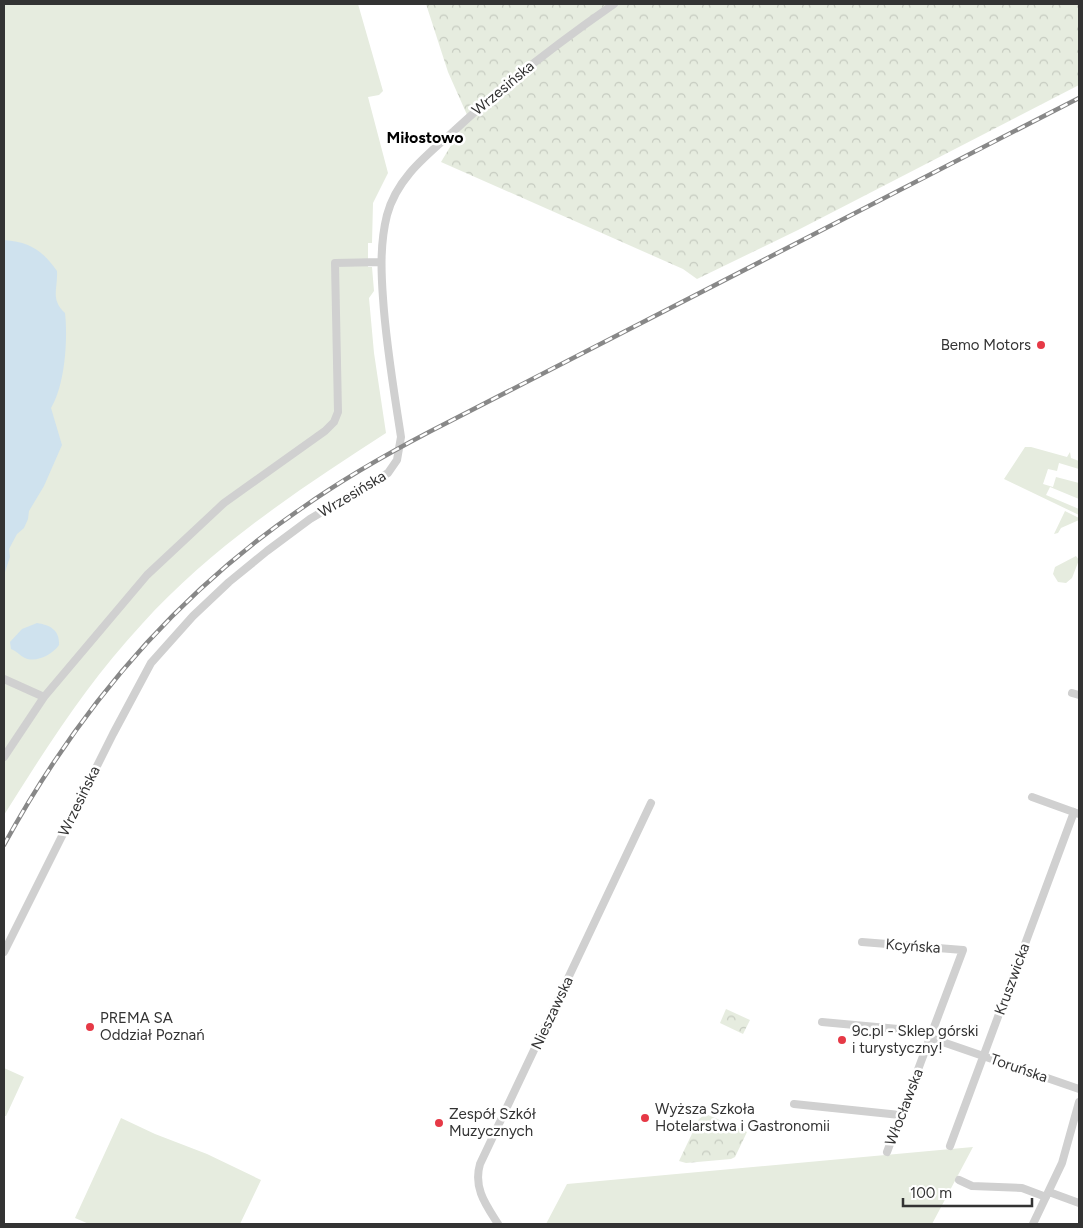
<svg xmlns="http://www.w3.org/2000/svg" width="1083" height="1228" font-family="Figtree,sans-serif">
<defs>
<pattern id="forest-crowns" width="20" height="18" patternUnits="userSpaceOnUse" patternTransform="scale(1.25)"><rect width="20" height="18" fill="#e6ecdf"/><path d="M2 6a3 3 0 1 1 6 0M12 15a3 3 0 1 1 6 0" fill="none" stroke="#c6cbc0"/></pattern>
</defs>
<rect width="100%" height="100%" fill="#fff"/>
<path fill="#e6ecdf" d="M4,4H358L383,91L379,95L368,97L388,173L373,203L372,243H368V267H372L374,291L369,298L374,353L386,433C299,489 212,547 142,624C88,682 46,748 4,815Z
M1025,447H1031L1067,457L1070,452L1071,458L1079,461V469L1059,463L1057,471L1048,469L1043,484L1053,487L1056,477L1079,483V499L1050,487L1046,495L1079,509V515L1004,479Z
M1065,511L1079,518V520L1061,528L1058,533L1054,534Z
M1076,556L1079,560L1072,578L1066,583L1058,582L1053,574L1055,567Z
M4,1068L24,1077L6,1116H4Z
M121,1118L155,1134L207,1154L261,1180L240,1224H89L75,1218Z
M973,1147L932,1224H546L567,1184Z"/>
<path fill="url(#forest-crowns)" d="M426,4H1079V85L798,230L697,279L683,269L441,162L468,117L448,72Z
M726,1009L750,1020L743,1034L720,1023Z
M704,1115H708L747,1132L735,1157L731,1159L686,1163L679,1161L699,1119Z"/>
<path fill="#cfe2ee" d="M4,240C30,242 42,250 57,271C58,289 50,299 65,313C68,339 65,385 51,408L62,445L44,486L29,511L28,519L24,528L17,534L9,549L10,557L4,575Z
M37,623C50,625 60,630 59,645C52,655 36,663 25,658C20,656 17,651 11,649L10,642L22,629Z"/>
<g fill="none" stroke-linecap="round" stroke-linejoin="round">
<path stroke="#d0d0d0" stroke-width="8" d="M4,679L44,697
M1072,693L1079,695
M4,757L44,697L147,575L224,503L325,431L334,422L338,412L335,263L381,262
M1032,797L1079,814
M862,942L963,950L887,1152
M4,952L113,734L151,663L193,616L229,582L267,551L310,519L388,473L397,460L401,437C394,391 386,345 383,298C381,271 380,243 387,215C397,178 426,156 454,131C504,84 558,43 614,4
M822,1022L920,1031L931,1038L1079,1089
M794,1104L900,1115
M950,1146L1074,812
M959,1180L972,1186L1022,1188L1046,1197
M1049,1192L1079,1203
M498,1224C486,1205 473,1188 480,1164L651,803
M1033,1224L1062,1163L1079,1102"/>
<g stroke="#888" stroke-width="4.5">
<path id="rail" d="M4,845C77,711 176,594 302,508C343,479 385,455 429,432L1079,98"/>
</g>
<use href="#rail" stroke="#fff" stroke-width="2.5" stroke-dasharray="8" stroke-linecap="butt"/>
</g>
<g fill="#e63946" stroke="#fff" stroke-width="2">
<circle cx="1041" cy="345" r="5"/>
<circle cx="90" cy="1027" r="5"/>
<circle cx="842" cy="1040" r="5"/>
<circle cx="645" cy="1118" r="5"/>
<circle cx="439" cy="1123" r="5"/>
</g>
<g text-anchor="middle" stroke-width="5" stroke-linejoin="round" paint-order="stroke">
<g font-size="15" fill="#333" stroke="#fff">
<text transform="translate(503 88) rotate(-40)" y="5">Wrzesińska</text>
<text transform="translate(352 494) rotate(-31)" y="5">Wrzesińska</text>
<text transform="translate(79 801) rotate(-64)" y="5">Wrzesińska</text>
<text transform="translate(913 946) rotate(4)" y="5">Kcyńska</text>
<text transform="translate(1012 979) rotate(-70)" y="5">Kruszwicka</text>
<text transform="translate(552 1013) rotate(-65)" y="5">Nieszawska</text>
<text transform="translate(1019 1068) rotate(19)" y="5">Toruńska</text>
<text transform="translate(904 1107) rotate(-69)" y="5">Włocławska</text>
</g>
<g font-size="15" fill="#333" stroke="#fff" text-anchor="start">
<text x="1031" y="350" text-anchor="end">Bemo Motors</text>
<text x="100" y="1023">PREMA SA<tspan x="100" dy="17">Oddział Poznań</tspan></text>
<text x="852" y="1036">9c.pl - Sklep górski<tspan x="852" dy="17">i turystyczny!</tspan></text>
<text x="655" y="1114">Wyższa Szkoła<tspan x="655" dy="17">Hotelarstwa i Gastronomii</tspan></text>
<text x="449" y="1119">Zespół Szkół<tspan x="449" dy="17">Muzycznych</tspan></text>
</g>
<g font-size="16" font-weight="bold" fill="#000" stroke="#fff">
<text x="425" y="143">Miłostowo</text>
</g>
</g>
<rect width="1083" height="1228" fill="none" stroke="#333333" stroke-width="10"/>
<path d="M903 1198v8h129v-8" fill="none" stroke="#333333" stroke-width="2.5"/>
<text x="910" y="1198" font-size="15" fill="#333333" stroke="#ffffff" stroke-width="4" paint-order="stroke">100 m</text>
</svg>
